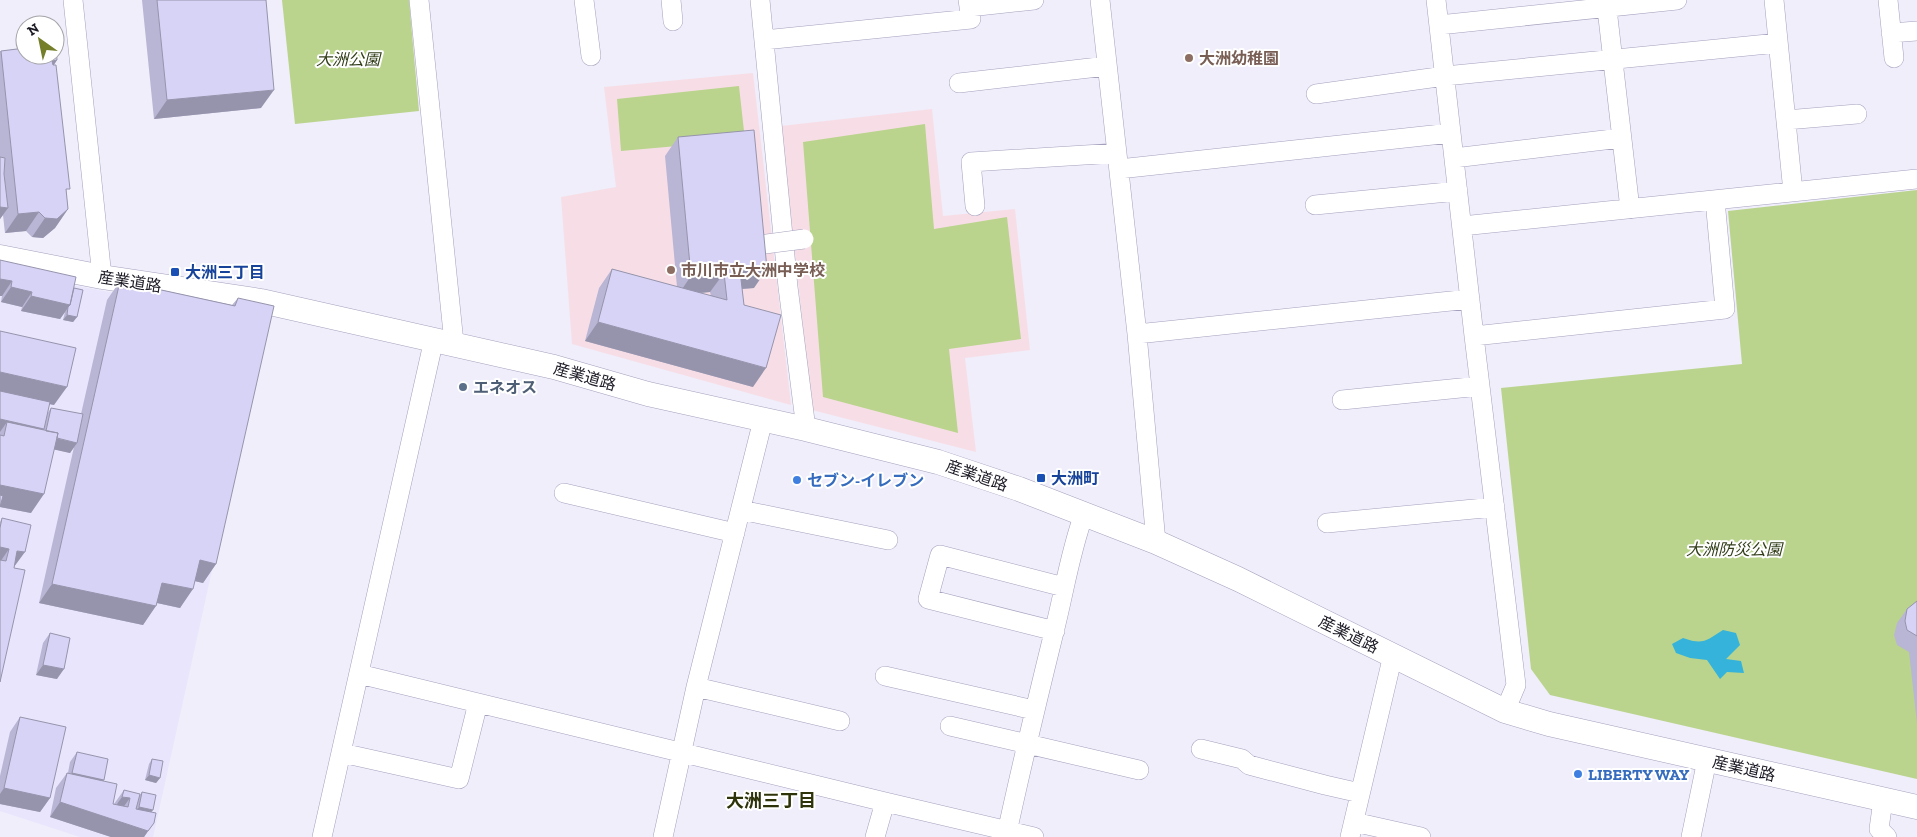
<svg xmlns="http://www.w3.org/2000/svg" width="1917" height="837" font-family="'Zilla Slab','Noto Sans JP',serif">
<rect width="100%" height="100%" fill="#efeefa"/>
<path fill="#e8e5fc" d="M0,272L267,321L153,837H80L0,811Z"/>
<path fill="#f7dee6" d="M753,73L791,405L572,344L561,197L616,187L604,87Z
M932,109L943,216L1015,209L1030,350L965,358L976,452L812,410L781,126Z"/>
<path fill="#bad48d" d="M282,0H409L419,111L295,124Z
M739,86L745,140L621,151L617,99Z
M925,124L934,229L1007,217L1021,339L949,349L958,433L823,397L803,142Z
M1917,190V779L1550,695L1531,669L1501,388L1742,364L1728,211Z"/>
<path fill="#35b3da" d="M1723,630L1736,633L1740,645L1726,659L1741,661L1744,673L1727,672L1720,679L1707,660L1690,658L1676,653L1672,644L1683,638C1703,645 1706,641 1723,630Z"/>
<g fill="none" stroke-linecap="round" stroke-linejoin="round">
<g stroke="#a4a1bd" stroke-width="20">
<path id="minor" d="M73,0L102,277
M419,0L454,343
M584,0L591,56
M671,0L673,21
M760,0L788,287L806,429
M1100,0L1137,334L1156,542
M1436,0L1474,336L1516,685L1505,711
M1606,0L1630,209
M1774,0L1793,192
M1888,0L1894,58
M969,7L1034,0
M1439,25L1677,0
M1891,33L1917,31
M764,40L971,19L968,0
M959,83L1107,66
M1316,94L1445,76L1778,43
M1786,120L1857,114
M1454,158L1621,138
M1119,169L1451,133
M1315,205L1458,191
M975,206L971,162L1117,153
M1462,226L1917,179
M1137,334L1470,299
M1474,336L1725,309L1715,200
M1342,400L1480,386
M564,493L735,533
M741,510L888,540
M1327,523L1495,507
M1055,631L928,599L940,555L1064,587
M359,674L885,802L1034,837
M885,676L1034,710
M696,687L840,721
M950,726L1139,770
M1201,749L1242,759L1249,765L1325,785L1360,793
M342,753L459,779L478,703
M1883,800L1879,829L1887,837
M1354,822L1421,837
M322,837L434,339
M663,837L696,687L763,420
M875,837L885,802
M1006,837C1021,768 1037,701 1054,632C1064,593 1070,552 1084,514
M1350,837L1393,655
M1691,837L1707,760"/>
</g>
<g stroke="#a4a1bd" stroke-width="25">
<path id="major" d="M0,257L102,277L261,301L554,367L648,394L806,429L938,462L1019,489L1156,542L1238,579L1505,711L1549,724L1917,807"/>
</g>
<use href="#minor" stroke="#fff" stroke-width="19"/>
<use href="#major" stroke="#fff" stroke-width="24"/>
<g stroke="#a4a1bd" stroke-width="20" stroke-linecap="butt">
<path id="minor-bridge" d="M758,245L804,239"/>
</g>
<use href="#minor-bridge" stroke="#fff" stroke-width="19"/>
</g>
<path fill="#b9b5d4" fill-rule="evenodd" d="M142,0H266L261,108L154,119Z
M0,51H1L57,60L54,65L68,209L55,228L43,238L32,237L26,231L5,233L3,215L0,219Z
M678,137L754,288L742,289L753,387L585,341L599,288L612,269L677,287L665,156ZM710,292L711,296L699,293Z
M0,260L74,288L77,317L73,322L63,320L65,312L60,319L21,311L22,307L1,302L2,296Z
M120,281L232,305L238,298L216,564L203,583L195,581L180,608L157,603L143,625L39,603L74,447L70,453L54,449L31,513L0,507V331L54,405L49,404L47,414L51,408L81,414L107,300Z
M2,518L14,568L0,682V522Z
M1917,601V723L1909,652L1897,645L1894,635L1897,623L1907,609Z
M50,633L57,679L36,675L43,643Z
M20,717L50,798L40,812L0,804V776L10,732Z
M77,752L103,781L113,804H114L124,790L139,796L142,792L151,812L154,823L144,837H111L50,817L56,788L67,773H68L70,762Z
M152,759L160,778L156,783L145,780L149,764Z"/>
<path fill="#9694ac" d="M57,60L44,79L52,61Z
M274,90L261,108L154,119L167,100Z
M0,207L8,208L0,219Z
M68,209L55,228L43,238L32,237L45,218Z
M39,212L26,231L5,233L18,214Z
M767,269L754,288L727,290L740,271Z
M724,273L710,292L678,295L691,276Z
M0,279L12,281L2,296H0Z
M11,287L32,292L22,307L1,302Z
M31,296L70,305L60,319L21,311Z
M67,315L77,317L73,322L63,320Z
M598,322L766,368L753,387L585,341Z
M0,372L67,387L54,405L0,393Z
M0,419L44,429L33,443L7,422L0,432Z
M45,436L77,443L70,453L38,446Z
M0,485L44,494L31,513L0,507Z
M0,547L9,549L0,562Z
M17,551L25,552L11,571Z
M200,560L216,564L203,583L186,579Z
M162,583L193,589L180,608L148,601Z
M52,584L156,606L143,625L39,603Z
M43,665L64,669L57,679L36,675Z
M72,773L104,780L97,790L65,783Z
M149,775L160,778L156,783L145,780Z
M4,788L50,798L40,812L0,804V794Z
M122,797L130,798L119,813L112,811Z
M60,802L148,831L144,837H111L50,817Z
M139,807L153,810L149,815L135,812Z"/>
<path fill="#d7d3f6" stroke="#9694ac" d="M157,0H266L274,90L167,100Z
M55,45H56L57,60L52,61L53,65H56L70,189H66L68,209L57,219L45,218L39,212L18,214L1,51L25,48V55H55Z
M754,130L767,269L740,271L744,305L781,315L766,368L598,322L612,269L727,300L724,273L691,276L678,137Z
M0,157L5,158L4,174L8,208L0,207Z
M0,260L76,277L70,305L31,296L32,292L11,287L12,281L0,279Z
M120,281L235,306L238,298L274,306L216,564L200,560L193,589L162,583L156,606L52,584Z
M74,288L83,290L77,317L67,315L68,307L70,305Z
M0,331L76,348L67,387L0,372Z
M0,391L50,402L44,429L0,419Z
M51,408L83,414L77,443L57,438L58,433L46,431Z
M7,422L58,433L44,494L0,485V435L4,436Z
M0,495L3,496L0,507Z
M2,518L31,525L25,552L17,551L14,568L25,570L0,682V560L6,561L9,549L0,547V528Z
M1917,601V636L1907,630L1905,621L1907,609Z
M50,633L70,638L64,669L43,665Z
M20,717L66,727L50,798L4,788Z
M77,752L108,759L104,780L72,773Z
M152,759L163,761L160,778L149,775Z
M67,773L117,784L113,804L128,807L130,798L122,797L124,790L140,794L136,809L156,813L154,823L148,831L60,802Z
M142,792L156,795L153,810L139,807Z"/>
<g fill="#8d6e63" stroke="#fff" stroke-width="2">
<circle cx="1189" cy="58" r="5"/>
<circle cx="671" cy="270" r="5"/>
</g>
<g fill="#1a4fb4" stroke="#fff" stroke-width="2">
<rect x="170" y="267" width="10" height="10" rx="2.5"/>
<rect x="1036" y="473" width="10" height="10" rx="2.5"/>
</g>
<circle fill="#5c6f8a" stroke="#fff" stroke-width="2" cx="463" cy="387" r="5"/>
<g fill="#3f7fe0" stroke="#fff" stroke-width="2">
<circle cx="797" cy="480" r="5"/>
<circle cx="1578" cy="774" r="5"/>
</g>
<g text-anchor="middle" stroke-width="4" stroke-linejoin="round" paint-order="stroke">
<g font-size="16" font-weight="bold" fill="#785e54" stroke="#fff" text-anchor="start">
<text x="1199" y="64">大洲幼稚園</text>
<text x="681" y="276">市川市立大洲中学校</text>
</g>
<g font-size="16" font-style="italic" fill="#333f1a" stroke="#fff">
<text x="348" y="65">大洲公園</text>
<text x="1734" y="555">大洲防災公園</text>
</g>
<g font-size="16" font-weight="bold" fill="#164399" stroke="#fff" text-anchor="start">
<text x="185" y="278">大洲三丁目</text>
<text x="1051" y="484">大洲町</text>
</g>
<g font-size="16" fill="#1c1b25" stroke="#fff">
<text transform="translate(130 281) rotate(9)" y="6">産業道路</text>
<text transform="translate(585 376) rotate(16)" y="6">産業道路</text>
<text transform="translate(977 475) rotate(19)" y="6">産業道路</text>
<text transform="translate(1349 634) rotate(26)" y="6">産業道路</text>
<text transform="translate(1744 768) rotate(13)" y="6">産業道路</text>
</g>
<g font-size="16" font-weight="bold" fill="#4e5e75" stroke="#fff" text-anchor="start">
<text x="473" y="393">エネオス</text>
</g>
<g font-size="16" font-weight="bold" fill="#366cbe" stroke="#fff" text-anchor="start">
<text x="807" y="486">セブン-イレブン</text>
<text x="1588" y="780">LIBERTY WAY</text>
</g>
<g font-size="18" font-weight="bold" fill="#2e330a" stroke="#fff">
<text x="771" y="807">大洲三丁目</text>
</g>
</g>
<g transform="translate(40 40) rotate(327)"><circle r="24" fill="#ffffff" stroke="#a4a4a8"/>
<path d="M0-4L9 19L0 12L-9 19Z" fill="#757f2b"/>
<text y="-8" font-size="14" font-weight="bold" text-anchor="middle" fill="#1c1b25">N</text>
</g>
</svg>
